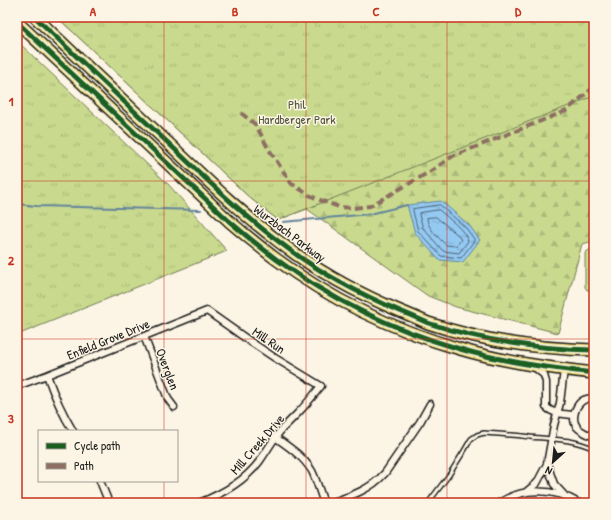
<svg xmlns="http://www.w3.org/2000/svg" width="611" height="520" font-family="'Patrick Hand',sans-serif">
<defs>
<pattern id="forest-firs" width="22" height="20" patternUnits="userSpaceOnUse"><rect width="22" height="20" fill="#c9da8e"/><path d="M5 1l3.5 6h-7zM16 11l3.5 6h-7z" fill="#acba7a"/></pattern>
<pattern id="park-tufts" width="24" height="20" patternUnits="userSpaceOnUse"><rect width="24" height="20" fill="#c9da8e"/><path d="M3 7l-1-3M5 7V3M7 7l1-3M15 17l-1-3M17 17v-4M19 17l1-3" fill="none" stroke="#acba7a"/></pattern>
<pattern id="water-ripples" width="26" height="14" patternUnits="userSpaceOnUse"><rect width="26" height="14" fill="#94c9f2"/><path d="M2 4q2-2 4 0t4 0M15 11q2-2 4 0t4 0" fill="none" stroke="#7faccf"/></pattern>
</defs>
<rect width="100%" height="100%" fill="#fcf5e5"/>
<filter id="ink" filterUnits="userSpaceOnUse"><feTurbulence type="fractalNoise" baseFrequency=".025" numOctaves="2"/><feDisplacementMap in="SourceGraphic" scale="8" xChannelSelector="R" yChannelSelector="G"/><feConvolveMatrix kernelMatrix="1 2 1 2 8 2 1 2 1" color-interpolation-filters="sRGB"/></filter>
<g filter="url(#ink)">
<path fill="url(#forest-firs)" stroke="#727b55" d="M57,17H594V241L582,244L558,333L456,307L428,296L307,209L278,220L250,198Z"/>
<path fill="url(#park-tufts)" stroke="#727b55" d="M57,17H594V96L278,220L250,198Z
M17,41L168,184L227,251L17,335Z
M589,250H594V290H587L585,287V253Z"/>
<path fill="url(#water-ripples)" stroke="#64849c" d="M441,201L469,225L480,240L463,262L439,260L415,233L407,205Z"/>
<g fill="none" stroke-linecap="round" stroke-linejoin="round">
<path stroke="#4c6172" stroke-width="1" d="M440,205L466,228L474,239V241L461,258L441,256L418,231L413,211V209Z
M439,210C448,218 465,230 468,241L459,253L443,251L423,228L419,215L420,213Z
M436,217L458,235L461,240L456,246L446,245C439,238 427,228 427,218Z"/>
<path stroke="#64849c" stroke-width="2" d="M17,204L36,206L201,210
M283,222L370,214L407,205"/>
<g stroke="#1c1c1c" stroke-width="6">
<path id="lane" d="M428,503L449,475L464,451L471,439L477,435L484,433C499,434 515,435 530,437C552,439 574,439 594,449"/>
</g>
<g stroke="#1c1c1c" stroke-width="9">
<path id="street" d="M144,336L168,399L174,407
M533,366L544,375L546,382V407C553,414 564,414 574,415
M47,375C54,395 62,413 73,431
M17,386L47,375L207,311L251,342L275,358L321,386C313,396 306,405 297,414C292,419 287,424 282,429C273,439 267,451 259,462C244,482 222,494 199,503
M594,398C590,398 585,399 582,401C575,406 571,420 577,427C581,432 588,434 594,437
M275,437C289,447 303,456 312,471C317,481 320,493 324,503
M547,464L554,484L564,495
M100,481L109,503
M526,492L537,483L547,464L554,425L560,403L564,370
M330,503C351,496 370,490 385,473L420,422L430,404
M499,503C524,487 554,488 579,503"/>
</g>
<g stroke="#1c1c1c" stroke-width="14">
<path id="highway" d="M35,17C78,58 121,99 165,140C201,174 237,210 278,241C315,270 357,293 400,311C410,315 419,319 428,323C482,341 538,349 594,350
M17,22L229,221C244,234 260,247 276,259C331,300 394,330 460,349C504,362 549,368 594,373"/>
</g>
<use href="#lane" stroke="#fcf5e5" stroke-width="3"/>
<use href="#street" stroke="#fcf5e5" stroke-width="6"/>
<use href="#highway" stroke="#f7e281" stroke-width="11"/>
<path stroke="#8d6e63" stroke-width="4" stroke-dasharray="8 4" stroke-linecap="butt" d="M241,113L256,125L268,148L291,183L309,195L320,200L339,207L354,208L370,206L431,171L453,156L566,111L594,87"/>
<g stroke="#fcf5e5" stroke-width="8">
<path id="cycleway" d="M35,17C78,58 121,99 165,140C201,174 237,210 278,241C315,270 357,293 400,311C410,315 419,319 428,323C482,341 538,349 594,350
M17,22L229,221C244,234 260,247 276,259C331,300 394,330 460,349C504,362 549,368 594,373"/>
</g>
<use href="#cycleway" stroke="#1b5e20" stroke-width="5"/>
</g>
</g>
<path fill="none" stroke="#c8321e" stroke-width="1" stroke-opacity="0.55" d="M164,17V431M306,17V503M447,17V503M17,181H594M17,339H594M164,481V503"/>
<g text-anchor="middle" stroke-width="3" stroke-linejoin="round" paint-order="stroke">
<g font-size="13" fill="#50553e" stroke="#fcf5e5">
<text x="297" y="109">Phil<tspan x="297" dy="15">Hardberger Park</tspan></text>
</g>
<g font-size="13" fill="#1c1c1c" stroke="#fcf5e5">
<text transform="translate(290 233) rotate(37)" y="5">Wurzbach Parkway</text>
<text transform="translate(108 339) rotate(-22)" y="5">Enfield Grove Drive</text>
<text transform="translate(269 340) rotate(34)" y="5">Mill Run</text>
<text transform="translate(168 369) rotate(69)" y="5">Overglen</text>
<text transform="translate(257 444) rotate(-49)" y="5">Mill Creek Drive</text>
</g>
</g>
<rect width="611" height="520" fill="none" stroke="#fcf5e5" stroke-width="44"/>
<rect x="38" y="430" width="140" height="52" fill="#fcf5e5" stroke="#a29e95"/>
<rect x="46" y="443" width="20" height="6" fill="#1b5e20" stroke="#a29e95"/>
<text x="74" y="450" font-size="12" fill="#1c1c1c">Cycle path</text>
<rect x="46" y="463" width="20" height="6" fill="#8d6e63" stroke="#a29e95"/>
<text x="74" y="470" font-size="12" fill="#1c1c1c">Path</text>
<g transform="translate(553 462) rotate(207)" stroke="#fcf5e5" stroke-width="3" paint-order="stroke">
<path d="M0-3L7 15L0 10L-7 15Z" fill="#1c1c1c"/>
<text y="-6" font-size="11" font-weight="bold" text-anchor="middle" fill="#1c1c1c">N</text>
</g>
<rect x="22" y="22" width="567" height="476" fill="none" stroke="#c8321e" stroke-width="1.5"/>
<g font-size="13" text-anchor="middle" font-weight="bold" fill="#c8321e">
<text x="93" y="16">A</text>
<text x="235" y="16">B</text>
<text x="376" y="16">C</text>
<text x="518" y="16">D</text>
<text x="11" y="106">1</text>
<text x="11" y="265">2</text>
<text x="11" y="423">3</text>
</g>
</svg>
